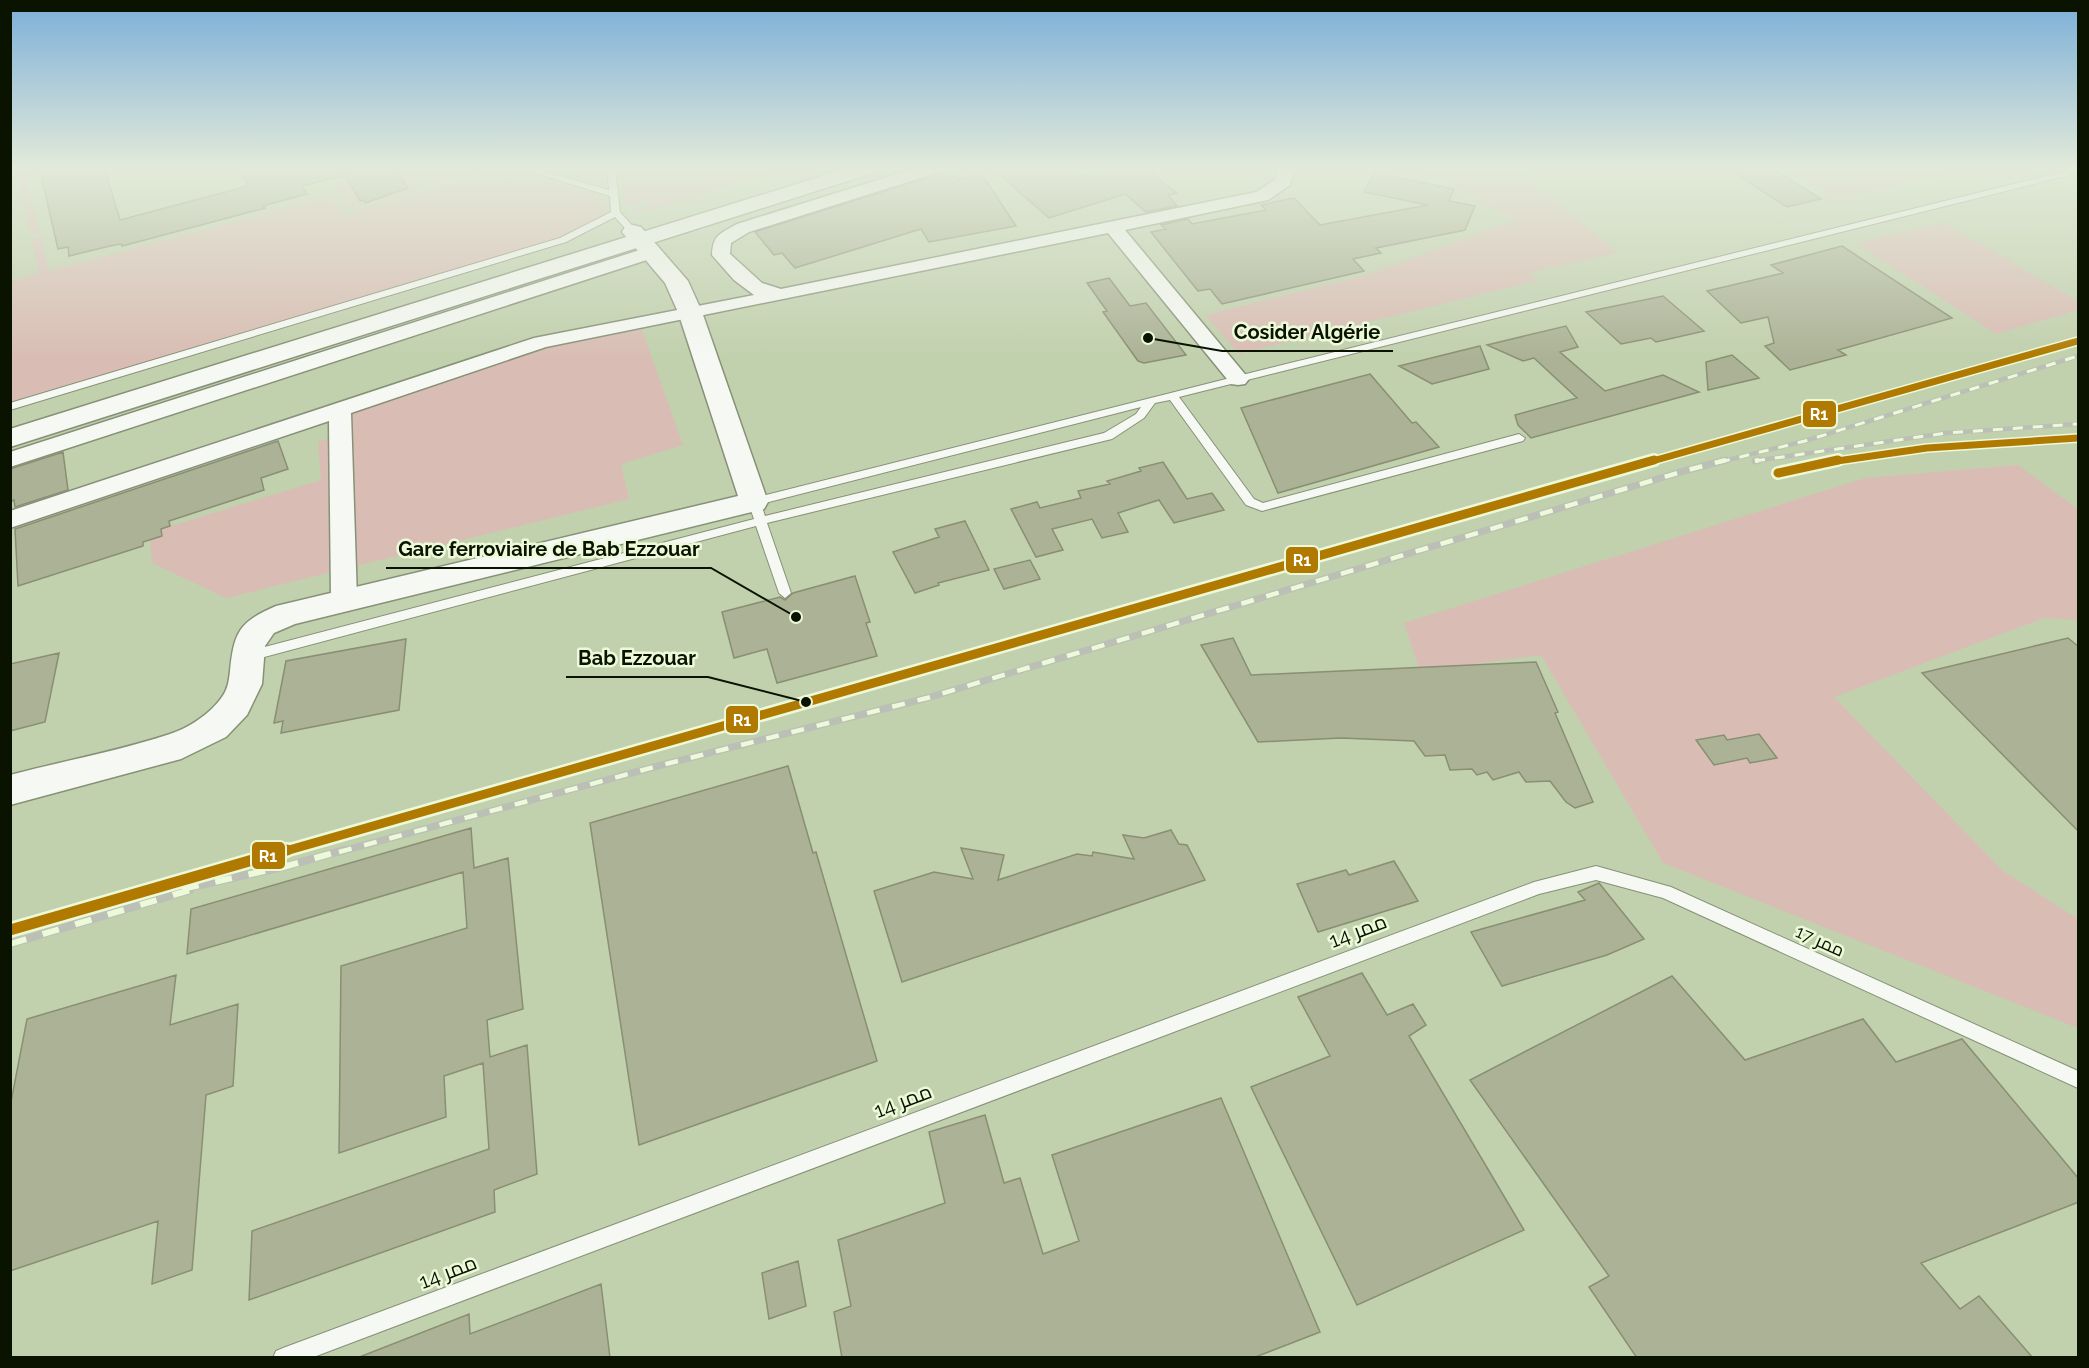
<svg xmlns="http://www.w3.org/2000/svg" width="2089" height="1368" font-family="Raleway,Cairo,sans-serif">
<rect width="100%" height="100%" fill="#c1d0ad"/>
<path fill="#d9bdb4" d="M15,167H24L40,233L31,235Z
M340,167L360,201L364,200L365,203L408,188L395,167L494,168L350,208L347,207L325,168Z
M537,167H603L604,186Z
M620,167H789L637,214L634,211L653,205L649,200L629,206L624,199Z
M1452,167H1514L1618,253L1529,272L1539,280L1239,354L1205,315L1367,275L1516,220L1431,175Z
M1786,167H1971L1837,199Z
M502,169L597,195L604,200L606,215L581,229L554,240L11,403V281L39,273L32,239L41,236L49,271L324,198H333L341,212L349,213Z
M1944,223L2078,301V310L1996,334L1856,243Z
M641,327L683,445L621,464L629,499L226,598L152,563L150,540L161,529L321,480L318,442L351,434L349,411L539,347Z
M2018,465L2078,509V620L2044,618L1834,697L2003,871L2078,919V1028L1663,863L1541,655L1420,671L1404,623L1865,478Z"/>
<path fill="#acb295" stroke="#898f72" stroke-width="1.5" d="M39,167H104L120,220L248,186L239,167H395L408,188L365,203L364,200L360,201L345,175L302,186L307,194L273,203L263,206L265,208L122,246L121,244L110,246L69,256L68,247L58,249Z
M991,167H1060L1074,177L1086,174L1090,177L1127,167H1144L1177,193L1168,195L1177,206L1146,212L1125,194L1049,218Z
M1725,167H1770L1821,199L1787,207Z
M949,171L959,180L981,173L1016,226L929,242L921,229L795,268L782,253L774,255L755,232Z
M1374,173L1454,189L1449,201L1475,206L1465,230L1376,248L1381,253L1353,259L1364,271L1222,304L1210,289L1198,291L1151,232L1166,229L1161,225L1188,219L1192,224L1266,210L1261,205L1294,198L1320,225L1428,205L1364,192Z
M1842,246L1952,318L1838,350L1846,355L1790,370L1765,346L1774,343L1768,317L1741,323L1707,291L1783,273L1771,265Z
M1109,278L1130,306L1146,303L1186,355L1144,363L1138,361L1103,312L1107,311L1087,283Z
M1663,296L1704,331L1656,342L1651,338L1621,344L1586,312Z
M1566,326L1578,347L1560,352L1605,391L1663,375L1699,392L1531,438L1518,425L1515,415L1577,398L1534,358L1523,361L1487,345Z
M1480,346L1489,369L1432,384L1399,366Z
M1732,355L1759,378L1708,390L1706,362Z
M1370,374L1412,423L1416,422L1439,447L1278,493L1241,408Z
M278,441L288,469L261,478L264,490L169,521L170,526L161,529L162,536L143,542V546L18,586L15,529Z
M63,452L68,490L15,507L14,500L10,502V469Z
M1163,462L1187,499L1212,493L1224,510L1174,523L1159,500L1118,513L1128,532L1102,538L1092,519L1052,529L1063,550L1036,557L1011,509L1037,502L1040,508L1081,498L1078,491L1110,484L1107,481L1141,471L1139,468Z
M965,521L989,570L938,583L939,585L915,593L893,552L939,537L935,529Z
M1030,560L1040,579L1004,589L994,569Z
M855,576L870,622L866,623L877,656L777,683L767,649L734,658L722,612L780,597L785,600L793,593Z
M1233,638L1251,675L1536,662L1558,712L1555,713L1593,802L1575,808L1566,802L1550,781L1526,782L1519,772L1493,780L1487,772L1477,775L1472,769L1450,770L1445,755L1425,756L1414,741L1341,738L1258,742L1201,645Z
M2068,638L2079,647V832L1922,673Z
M406,639L399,710L281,733L283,721L274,723L286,661Z
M59,653L45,722L10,731V664Z
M1759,734L1777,758L1750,763L1747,758L1714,765L1696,740L1724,735L1727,740Z
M788,766L813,853L816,852L877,1061L639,1145L590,823Z
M471,828L474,868L508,858L523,1009L487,1020L490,1057L527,1045L537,1174L494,1190L495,1212L249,1300L252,1231L489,1149L483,1063L444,1076L446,1117L339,1153L341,966L467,928L463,872L187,954L191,909Z
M1171,830L1179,844L1187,845L1205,880L902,982L874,891L934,872L973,879L961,848L1004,855L998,880L1077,854L1092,856L1093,852L1134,859L1123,835L1144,838Z
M1394,861L1418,901L1318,932L1297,884L1346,870L1349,875Z
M1599,883L1644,939L1607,955L1502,986L1471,932L1585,900L1578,892Z
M1362,973L1387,1015L1413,1004L1426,1025L1409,1036L1524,1230L1357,1305L1251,1087L1330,1056L1298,997Z
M176,975L170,1025L238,1004L233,1086L206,1095L192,1270L152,1284L158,1221L10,1271V1107L27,1019Z
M1672,976L1745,1060L1863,1019L1896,1062L1962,1039L2079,1179V1202L1921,1263L1960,1309L1979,1296L2033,1358H1637L1589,1287L1609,1276L1470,1080Z
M1221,1098L1320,1332L1253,1358H842L834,1312L851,1306L838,1240L945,1203L929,1132L985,1115L1004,1183L1020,1178L1043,1254L1079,1241L1052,1155Z
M798,1261L806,1306L769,1319L762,1273Z
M601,1284L610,1358H357L469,1314L470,1334Z"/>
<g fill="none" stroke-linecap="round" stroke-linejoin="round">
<g stroke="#869177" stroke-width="2">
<path id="service" d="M515,167H528L609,190L607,167H615L620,212L638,232L630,234L615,217L566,242L10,410V403L560,238L611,212L610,196Z
M2078,168V173L1179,397L1254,499L1263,503L1519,434L1525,438L1523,441L1262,511L1246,505L1170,400L1155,403L1144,418L1112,439L767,523L791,593L785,598L779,593L756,526L249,661L242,656L249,651L754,519L748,502L754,498L1238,376ZM1141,407L1136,414L1104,433L765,516L761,504Z
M1596,866L1671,887L2078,1071V1088L1663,898L1596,880L1539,894L311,1358H273L276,1351L283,1348L1534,882Z"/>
</g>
<g stroke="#869177" stroke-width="3">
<path id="minor" d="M919,167H945L942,171L749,232L731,243L730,254L762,283L781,289L1256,192L1276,179L1277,167H1295L1290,185L1268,200L1125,230L1249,379L1245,384L1238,385L1231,384L1108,233L546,347L351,413L357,599L353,606L344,608L335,606L331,599L329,421L10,528V511L534,338L754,295L734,280L712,255C713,234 720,234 737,224Z
M652,246L659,248L661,252L659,256L10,467V452Z"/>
</g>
<g stroke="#869177" stroke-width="3">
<path id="tertiary" d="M633,225L641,227L688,281L702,312L768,502L764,509L295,624L274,633L265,646L262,684L247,715L226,737L181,759L10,805V775C63,761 119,751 170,734C189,728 211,713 222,697C228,689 229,680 230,671C234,632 239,622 276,606L738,496L678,312L665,283L622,232L625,227Z"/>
</g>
<g stroke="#869177" stroke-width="3">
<path id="secondary" d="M851,167H883L879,171L10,447V429Z"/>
</g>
<use href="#service" fill="#f6f8f3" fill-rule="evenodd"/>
<use href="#minor" fill="#f6f8f3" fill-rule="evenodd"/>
<use href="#tertiary" fill="#f6f8f3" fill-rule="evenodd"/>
<use href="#secondary" fill="#f6f8f3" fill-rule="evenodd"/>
<g stroke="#bbbfb6" stroke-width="4.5">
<path id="rail-far2" d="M1755,461L1946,433L2078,424
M1649,462L2078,341
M1720,462L1805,441L2078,356"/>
</g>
<g stroke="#bbbfb6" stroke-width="7">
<path id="rail-far1" d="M1755,461L1759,460
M282,852L1654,460
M339,852L658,766L927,698L1684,471L1726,460"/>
</g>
<g stroke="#bbbfb6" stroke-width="8">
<path id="rail" d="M182,889L283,867L344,850
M10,930L287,850
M10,944L190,890"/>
</g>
<use href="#rail-far2" stroke="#ecfada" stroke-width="3" stroke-dasharray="10" stroke-linecap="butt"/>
<use href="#rail-far1" stroke="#ecfada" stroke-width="4.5" stroke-dasharray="13" stroke-linecap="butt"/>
<use href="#rail" stroke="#ecfada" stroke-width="6" stroke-dasharray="17" stroke-linecap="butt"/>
<g stroke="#ecfada" stroke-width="10">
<path id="rail-1-far2" d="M1649,462L2078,341
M1830,462L1927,448L2078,438"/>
</g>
<g stroke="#ecfada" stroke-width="14">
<path id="rail-1-far1" d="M1778,473L1838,460
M282,852L1654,460"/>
</g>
<g stroke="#ecfada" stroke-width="16">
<path id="rail-1" d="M10,930L287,850"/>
</g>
<use href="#rail-1-far2" stroke="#b07a00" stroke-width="7"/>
<use href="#rail-1-far1" stroke="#b07a00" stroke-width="9"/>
<use href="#rail-1" stroke="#b07a00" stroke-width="11"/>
</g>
<linearGradient id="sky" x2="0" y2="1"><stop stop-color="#7bafd8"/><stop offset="0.47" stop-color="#e3eada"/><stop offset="1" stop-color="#e3eada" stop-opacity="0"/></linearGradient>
<rect width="2089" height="358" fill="url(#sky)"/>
<g text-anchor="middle" stroke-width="5" stroke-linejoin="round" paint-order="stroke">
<g font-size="18" fill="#0a1300" stroke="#ecfada">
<text transform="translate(1820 941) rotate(24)" y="6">ممر 17</text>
</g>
<g font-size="21" fill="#0a1300" stroke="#ecfada">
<text transform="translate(1358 931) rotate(-21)" y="7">ممر 14</text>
<text transform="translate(903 1101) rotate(-21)" y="7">ممر 14</text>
<text transform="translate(448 1272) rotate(-21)" y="7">ممر 14</text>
</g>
</g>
<path fill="none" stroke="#0a1300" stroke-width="2" d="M1148 338L1222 351H1393M796 617L711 568H386M806 702L708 677H566"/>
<g fill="#0a1300" stroke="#ecfada" stroke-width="2">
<circle cx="1148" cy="338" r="6"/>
<circle cx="796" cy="617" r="6"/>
<circle cx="806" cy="702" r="6"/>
</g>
<g font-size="20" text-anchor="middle" font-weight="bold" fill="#0a1300" stroke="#ecfada" stroke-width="5" stroke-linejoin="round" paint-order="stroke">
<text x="1307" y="339">Cosider Algérie</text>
<text x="549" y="556">Gare ferroviaire de Bab Ezzouar</text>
<text x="637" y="665">Bab Ezzouar</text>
</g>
<g stroke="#ecfada" stroke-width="2">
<rect x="1802" y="400" width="35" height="28" rx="6" fill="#b07a00"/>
<rect x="1285" y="546" width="34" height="28" rx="6" fill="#b07a00"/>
<rect x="725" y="705" width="34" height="29" rx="6" fill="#b07a00"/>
<rect x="251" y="841" width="35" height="29" rx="6" fill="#b07a00"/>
</g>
<g font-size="16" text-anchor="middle" font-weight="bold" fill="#fff">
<text x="1819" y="420">R1</text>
<text x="1302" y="566">R1</text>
<text x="742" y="726">R1</text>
<text x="268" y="862">R1</text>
</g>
<rect width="2089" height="1368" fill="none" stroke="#0a1300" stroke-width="24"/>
</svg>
